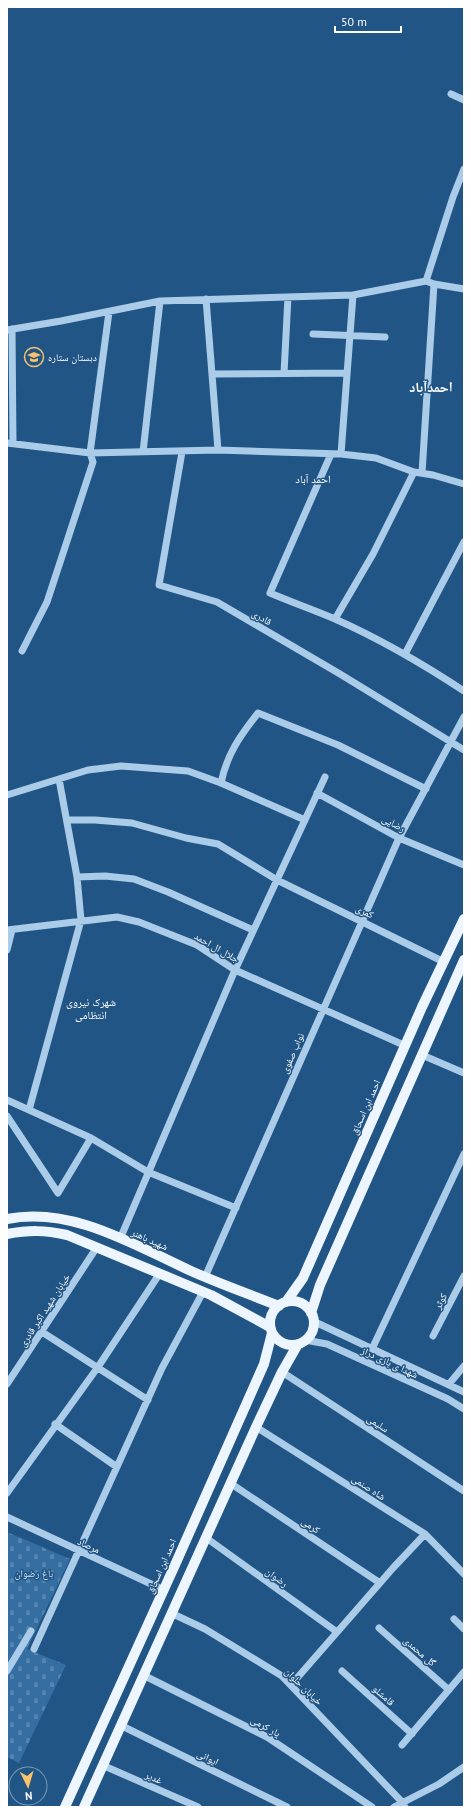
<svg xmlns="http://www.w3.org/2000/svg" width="471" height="1814" font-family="'PT Sans','Noto Naskh Arabic',sans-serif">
<defs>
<pattern id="cemetery-stones" width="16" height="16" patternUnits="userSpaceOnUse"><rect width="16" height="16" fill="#356fa2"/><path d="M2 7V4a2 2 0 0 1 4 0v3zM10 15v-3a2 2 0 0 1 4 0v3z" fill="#5385b0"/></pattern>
</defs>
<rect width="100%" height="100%" fill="#215585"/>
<path fill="url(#cemetery-stones)" d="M7,1532L70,1559L27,1649L66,1665L19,1763L7,1757Z"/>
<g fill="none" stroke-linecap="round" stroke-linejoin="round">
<path stroke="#aacce9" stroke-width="7" d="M451,94L464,100
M426,281L453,197L464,169
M206,299L218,450
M12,329L13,443
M7,330L61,321L160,301L353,295L426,281L434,284L464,289
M313,334L385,337
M284,373L288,297
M212,374L347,373
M7,443L90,453L218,450L341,454L376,458L414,472L433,475L464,484
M143,452L160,301
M182,452L159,585L217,602L340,674L464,750
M331,454L270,593C291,602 314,610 335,619C380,639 423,664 464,691
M341,454L353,295
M422,473L434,284
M335,619L373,554L414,472
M22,651L47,602L93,462L90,453L109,312
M405,654L464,542
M221,783C227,754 240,736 258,713L338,745L426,789
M317,793L399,838L464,865
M7,795L88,770L121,766L188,771L221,783L305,820
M67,820H95L132,823L186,838L218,844L277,880L444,962
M77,877L105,876L134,879L168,892L253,930
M7,930L117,917L139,922L197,945L235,970L406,1046
M7,950L12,930
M422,1055L464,1073
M7,1100L91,1138L148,1172L236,1208
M29,1110L81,920L77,877L59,779
M7,1116L58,1193L91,1138
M120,1239L235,970L325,777
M205,1277L399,838L464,717
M313,1321L464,1392
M42,1332L148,1400
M433,1336L464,1276
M305,1340L327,1344L448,1399L464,1409
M372,1349L464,1154
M282,1372L464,1491
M7,1384L97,1247
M449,1384L464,1366
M55,1424L117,1467
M256,1427L425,1534L464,1574
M230,1483L380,1583
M7,1493L98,1367L160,1273
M7,1517L164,1590
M205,1537L337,1632
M171,1613L205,1629L282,1676L402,1802L405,1807
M454,1619L464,1629
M379,1628L449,1690
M34,1649L162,1368L203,1292
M7,1671L31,1631
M342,1671L412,1734
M143,1675L267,1737L372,1807
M291,1685L393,1568L425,1534
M120,1725L287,1807
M402,1745L464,1672
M102,1765L198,1807
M394,1807L439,1784L464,1767"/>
<path stroke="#edf5fe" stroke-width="10" d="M7,1219C72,1206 134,1245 191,1271C220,1284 249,1294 279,1306
M7,1234C30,1230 44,1230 67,1235L211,1295L270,1327
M270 1323a22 22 0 1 1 44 0a22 22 0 1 1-44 0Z
M286,1302L303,1278L422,1007L464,919
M311,1313L320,1285L464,960
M65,1807L175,1565L264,1364L272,1333
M84,1807L256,1427L282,1372L298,1344"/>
</g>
<defs>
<g id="school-ring" transform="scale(1)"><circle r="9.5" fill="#215585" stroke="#f6c26b" stroke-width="1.5"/><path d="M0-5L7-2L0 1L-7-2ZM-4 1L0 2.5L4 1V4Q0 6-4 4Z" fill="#f6c26b"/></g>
</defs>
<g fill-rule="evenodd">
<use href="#school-ring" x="34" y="357"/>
</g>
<g text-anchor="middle" stroke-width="3" stroke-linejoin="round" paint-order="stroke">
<g font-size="10" fill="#fff" stroke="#215585" text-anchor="start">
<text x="48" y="361">دبستان ستاره</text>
</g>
<g font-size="10" fill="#fff" stroke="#215585">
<text transform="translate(262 617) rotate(30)" y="4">قادری</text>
<text transform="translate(394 823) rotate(28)" y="4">رضایی</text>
<text transform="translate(365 911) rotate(26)" y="4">کمری</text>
<text transform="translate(217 947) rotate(30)" y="4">جلال ال احمد</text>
<text transform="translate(292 1053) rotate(-66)" y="4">نواب صفوی</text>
<text transform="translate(365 1107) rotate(-66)" y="4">احمد ابن اسحاق</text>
<text transform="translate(150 1239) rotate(24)" y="4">شهید باهنر</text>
<text transform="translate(440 1301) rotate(-63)" y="4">کوثر</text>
<text transform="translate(44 1310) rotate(-57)" y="4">خیابان شهید اکبر قادری</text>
<text transform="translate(390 1362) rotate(25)" y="4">شهدا ی بازی دراز</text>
<text transform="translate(378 1423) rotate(33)" y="4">سلیمی</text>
<text transform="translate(369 1487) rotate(33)" y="4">شاه صنمی</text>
<text transform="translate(311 1525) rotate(34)" y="4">کرمی</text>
<text transform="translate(89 1545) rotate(25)" y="4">مرصاد</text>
<text transform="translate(161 1566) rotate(-66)" y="4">احمد ابن اسحاق</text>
<text transform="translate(277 1577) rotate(36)" y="4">رضوان</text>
<text transform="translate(420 1651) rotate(41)" y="4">گل محمدی</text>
<text transform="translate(304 1686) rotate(44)" y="4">خیابان حلوان</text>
<text transform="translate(384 1695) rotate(42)" y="4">قامشلو</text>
<text transform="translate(266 1726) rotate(29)" y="4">یار کرمی</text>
<text transform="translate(208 1757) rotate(26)" y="4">ایوانی</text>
<text transform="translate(154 1777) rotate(24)" y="4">غدیر</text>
</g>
<g font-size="10" fill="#cee4f7" stroke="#215585">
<text x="34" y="1577">باغ رضوان</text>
</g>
<g font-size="11" fill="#fff" stroke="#215585">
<text x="313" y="483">احمد آباد</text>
<text x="91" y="1006">شهرک نیروی<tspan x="91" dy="13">انتظامی</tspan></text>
</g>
<g font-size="14" font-weight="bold" fill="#fff" stroke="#215585">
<text x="431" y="392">احمدآباد</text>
</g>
</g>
<rect width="471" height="1814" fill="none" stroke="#ffffff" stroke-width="16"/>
<g transform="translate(28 1786) rotate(175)"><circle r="19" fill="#215585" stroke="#7a99b6"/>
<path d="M0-3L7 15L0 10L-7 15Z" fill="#f6c26b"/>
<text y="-6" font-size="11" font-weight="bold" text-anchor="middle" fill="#ffffff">N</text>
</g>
<path d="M335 26v6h66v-6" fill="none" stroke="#ffffff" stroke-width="2"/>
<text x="341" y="26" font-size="12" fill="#ffffff" stroke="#215585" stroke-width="3" paint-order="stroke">50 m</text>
</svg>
